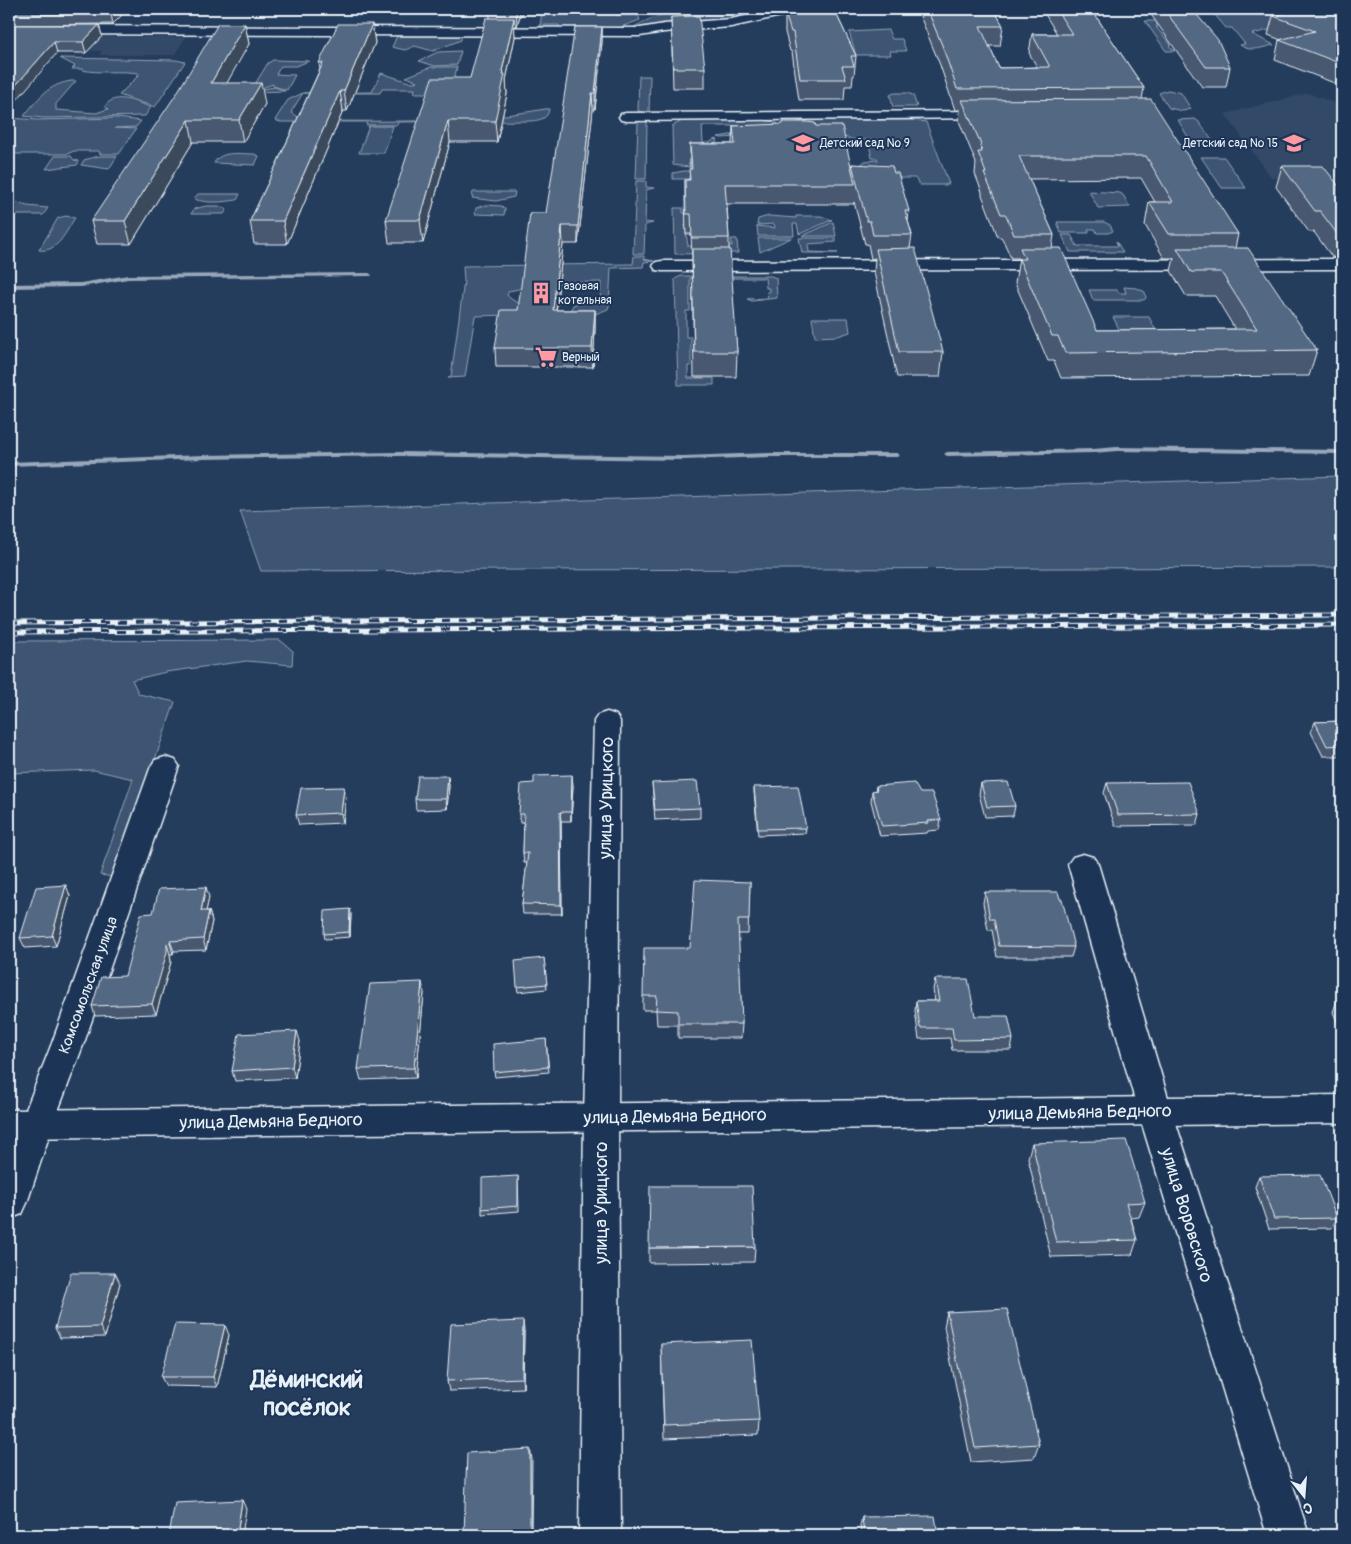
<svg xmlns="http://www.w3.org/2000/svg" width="1351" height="1544" font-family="Pangolin,sans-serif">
<rect width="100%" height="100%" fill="#253d5d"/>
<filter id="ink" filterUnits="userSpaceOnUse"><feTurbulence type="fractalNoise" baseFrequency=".02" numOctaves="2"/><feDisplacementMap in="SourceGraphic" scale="10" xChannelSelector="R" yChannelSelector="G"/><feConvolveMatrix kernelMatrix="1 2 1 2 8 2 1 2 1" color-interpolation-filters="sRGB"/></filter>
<g filter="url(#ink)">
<path fill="#334a68" d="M81,37H186L174,55H99L102,51L69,50Z
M1308,93L1342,106V177L1272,178L1225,114Z"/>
<path fill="#3e5472" stroke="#93a2b5" d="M542,9H615V15H638L640,20L615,29H560L559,25H541L540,29Z
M684,9H771L707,23L631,29C646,19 666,13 684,10Z
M1210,9H1291L1310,15L1277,28L1252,34L1274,45C1263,47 1250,53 1240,45L1245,44L1232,28H1226Z
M1145,21H1198L1188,24H1156L1158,27H1156L1171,45L1169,46L1175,51H1166Z
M888,30L892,39H902L906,51H890L891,55H856L849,32Z
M397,36H461V40L433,51L415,46L405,50L392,47Z
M461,51L457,65L435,66L419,61L438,52Z
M60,58L176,60L185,62L155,107L119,95L139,75L138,73C119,70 100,74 82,70V69H72L75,66Z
M273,60L309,61L296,66H281L276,74L295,75L287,90L273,86V84L256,90L275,87L285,91L256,92L252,89L268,63Z
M431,67H457L454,79L432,93H414L415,89H382L380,93H303L291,112L304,121C385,121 465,124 545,109H549C548,119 540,120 531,121L398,122L397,125H366L367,122H280L275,120L288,100L303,93L372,92L381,73L412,83L417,81L406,77Z
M639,76H650L649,112L646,113L638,111Z
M71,81H76L56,104V110L96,113L108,109L105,106C116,91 136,103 151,107L145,116L44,118L24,116C38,99 47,85 71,81Z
M1168,90L1181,93L1191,109L1183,111L1169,108L1159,93Z
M894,93H907L913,95L917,107H893L890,95Z
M9,118L38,120L118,118L141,121L136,127L115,128L136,129L119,154H100L99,151H74L67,154H9Z
M1195,119L1199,122L1214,143L1191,142L1178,120Z
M641,120L647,121L646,179H636L638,123Z
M759,120L776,122L779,125L741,126L754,136L721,138L718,137L736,134L735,126H702L703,143H709L715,139L718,140L699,163H689V167L673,165L672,126L682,121Z
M810,120H914L926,122L949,184H945L946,185H920L915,178L673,179V173L684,171L846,170L859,166L865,161L878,160L877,158H872L869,144H874L873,140H855L792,123Z
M369,126H393L384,153H359Z
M254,154L259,156L255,165L214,163C221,150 240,154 254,154Z
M55,156H71L74,160L79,161L77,165L46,169Z
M99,156H117L109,169L81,165L84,160Z
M1201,157H1224L1246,188H1222Z
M636,181H646V187L654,188L646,190L645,222L653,223L645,225L644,254H633Z
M1089,191L1120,193L1123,195L1130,207L1098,208Z
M473,192H515L514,197L496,201L472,198Z
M198,194H240L237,200C222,202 209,204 194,199Z
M15,202L27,206L48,208L43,215H9V204Z
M485,205L502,206L505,209L504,215L475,214L476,208Z
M206,206H219L227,209L224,214H191L194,209Z
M674,208H683V213H689L687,225H685L688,246H732L731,239H737L738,253L675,254Z
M66,216L75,218C66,231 58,253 39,250L58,218Z
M769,216L796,218V216H821L832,220L799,234L797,224H793L794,236H758L757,226L775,228L774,224L757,225L758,219Z
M833,222L836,236H802Z
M1057,222H1104L1110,225L1113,231L1108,233H1097L1095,229H1088L1089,233H1061Z
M1062,235H1071L1077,246H1118L1116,241L1123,252H1070Z
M758,238H791L760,252Z
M799,238H836V242L808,244L809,252L838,253H802Z
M634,256H644V259L654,261L644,262L643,267L611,268L609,306L608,309L593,315L574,312L571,309L573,305L579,303H600L601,282L523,283V288L509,291L507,295C518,309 543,304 558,303L556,310L543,314L475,316L465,377L448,378L451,377L464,281L463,266L633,264Z
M681,276H771L776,278L777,298L752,301L747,299L768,298L767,292L769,291V288H766L765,278H690V311H686V337H691V366H688V378H714V385H678L675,279Z
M1124,287L1137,288L1145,292L1146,298L1144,300H1093L1089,290H1117L1119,293H1126Z
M1113,317H1149L1158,335L1120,331Z
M812,318H848L850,332L838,336L815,337Z
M1342,476V567L261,571L240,511Z
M280,640L293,651L292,665L247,661L166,672L132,680L139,694L175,702L114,877L100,875L133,779L94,770L9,773V676L12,675L9,667V641Z"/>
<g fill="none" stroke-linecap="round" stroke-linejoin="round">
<path fill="#99a8ba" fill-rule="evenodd" d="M369,273L372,275L371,276L128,279L81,287L9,288V284L81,283L128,275Z
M1117,447L1342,450V454L1117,451L1093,453L947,456L944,454L947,452L1093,449Z
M400,452L683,456L769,453H897L900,455L897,457H769L683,460L400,456L204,459L9,466V462L204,455Z"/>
<g stroke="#e8f1f8" stroke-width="3">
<path id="street" d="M778,9H801L800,12L731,27L664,32L640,36L9,34V26L640,28L664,24L731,19Z
M997,111L1002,112L1004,115L1002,118L626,121L621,120L619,117L621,114L626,113Z
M1342,259V269L662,271L656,270L653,266L656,262L662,261Z
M607,712L616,715L620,721L618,1117L621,1535H579L584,1117L594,721L598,715Z
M165,757L175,760L179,766L84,1043L53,1124L27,1203L22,1214L9,1219V1153L52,1043L151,766L155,760Z
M1083,854L1093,857L1098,864L1172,1111L1309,1535H1267L1138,1111L1068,864L1073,857Z"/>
</g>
<g stroke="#e8f1f8" stroke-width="3">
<path id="secondary" d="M1342,1095V1123L9,1138V1110Z"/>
</g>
<use href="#street" fill="#1d3557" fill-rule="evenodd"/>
<use href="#secondary" fill="#1d3557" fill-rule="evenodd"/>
<g stroke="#e8f1f8" stroke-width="5">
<path id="rail" d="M9,623L1342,615
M9,632L1342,625"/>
</g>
<use href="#rail" stroke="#1d3557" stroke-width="3" stroke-dasharray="9" stroke-linecap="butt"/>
</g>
<path fill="#475970" stroke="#e8f1f8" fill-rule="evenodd" d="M9,9H119L121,16L113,24L9,25Z
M489,9H523L522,15H520L517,26H514L515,37L506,80L507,94L497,142H450L423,243H389L386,220L470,78L490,18Z
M802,9H834L856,56L854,76H853L852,86H845L844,100H799L792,52L790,51L785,32V13L802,12Z
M918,9H994L1003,26L1000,46H989L999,68L1037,67L1029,53L1032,34H1057L1043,11V9H1091L1144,88L1142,99L1238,234L1235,248L1317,350L1309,376L1061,378L1054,361H1048L1015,283L1019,258H1011L1003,240L1001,237H998L982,195V192L975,174L976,163L959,121L960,110H955L940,65L918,11ZM1141,178L1155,202H1149L1145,225L1164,258H1174L1171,271L1186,296H1215L1235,329L1097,330L1052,248L1054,235L1029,179Z
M1147,9H1192L1230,67L1226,87H1202Z
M1342,9V86L1275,60L1279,40H1281L1268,35L1273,16Z
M671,17L705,68V88H673Z
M245,24L249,44L226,83L265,104L243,142H193L131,244H97L91,221Z
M372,24L375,43L347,111H343L287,244H254L250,221L280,157L320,69L319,63Z
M9,25H99L102,36L86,53H57Z
M602,27V42L595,109H593L578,244H563L556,310H595V329L593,367H496L495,348L518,310Z
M733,126H816L851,167L852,164L894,173L909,211L908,221L912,235L910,248L943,352L940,377H897L874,272L875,258L871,259L868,244H865L854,202V204H727L729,238V249L737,352L736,377H694L692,259L691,234H686L685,200V180H689L690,169V144H732Z
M1282,166L1342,190V258L1332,257L1314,232H1309L1276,187Z
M1342,721V756H1323L1311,732L1315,722Z
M448,776L449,786L447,809L416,810L415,799Z
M652,783L700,808V818L655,820Z
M981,783L1015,806L1013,816L985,817L979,794Z
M1107,783L1200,814L1197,825L1115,826L1104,793Z
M573,785L571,821H561L562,914H523L522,904L527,863H524L523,853L524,823H520L519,814Z
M876,786L920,793L941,820L939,830L928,831L927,833L880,836L871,801L872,791H875Z
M754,787L806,828L805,833L758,835L754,792Z
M346,797L343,823L299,825L296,815Z
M750,882L748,934H738L742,1024L741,1038H678V1025H657L656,1010H643V996L690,948Z
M985,892L1074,947L1071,957H997L992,930H988L983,903Z
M70,896L56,946L25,948L20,938Z
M209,897L206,911H209L212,921L206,950L174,951L173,954H170L171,962L156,1014L95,1016L92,1006L125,976L153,913Z
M351,914L350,937L325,939L324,934Z
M544,958L547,989L518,992L517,987Z
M935,979L975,1016L1013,1039L1011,1050H952L950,1038L919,1039L915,1011L916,1001H935L933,990Z
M424,993L416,1078L361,1080L358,1069Z
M1337,1001H1342V1033L1333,1012Z
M546,1039L549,1072L495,1077L494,1072Z
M300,1041L295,1078L235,1081L232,1071Z
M1032,1143L1145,1202L1139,1217L1131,1218L1137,1240L1132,1255L1051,1257L1028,1158Z
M518,1176L519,1211L482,1214V1209Z
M1259,1176L1337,1218L1332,1228L1269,1229L1255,1187Z
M755,1247L754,1262L649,1263V1248Z
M120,1283L105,1337L60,1338L55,1328Z
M947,1312L1039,1444L1034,1458L971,1462L944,1327Z
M524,1331L523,1388L449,1391L447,1381Z
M229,1335L217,1387L166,1386L161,1377Z
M661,1344L759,1421L758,1435L664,1439Z
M862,1517L938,1535H861L860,1526Z"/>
<path fill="#3a485b" stroke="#e8f1f8" d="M115,9H119L121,16L113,24L111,14Z
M516,9H519L520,15L517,26Z
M514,18L515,37L506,80L507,94L497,142L495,121L502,71Z
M245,24L249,44L215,104L211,83Z
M372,24L375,43L347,111L344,91Z
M99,25L102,36L86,53L83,42Z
M602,27V42L595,109V93Z
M54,42L57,53L9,109V93Z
M261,83L265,104L243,142L239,120Z
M340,91L343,111L287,244L283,221Z
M592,93L593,109L578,244V226Z
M189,120L193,142L131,244L125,221Z
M448,121L450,142L423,243L420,220Z
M562,226L563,244L554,329L553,310Z
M595,310V329L593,367L592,348Z
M572,775L573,785L571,821V812Z
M448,776L449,786L447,809L446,799Z
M344,787L346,797L343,823L341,813Z
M560,812L561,821L562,914L561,905Z
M66,885L70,896L56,946L52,936Z
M206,887L209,897L204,921L201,911Z
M350,909L351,914L350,937L349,932Z
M209,911L212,921L206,950L203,939Z
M170,941L174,951L173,954L170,943Z
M167,944L170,954L171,962L156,1014L152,1004Z
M422,982L424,993L416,1078L414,1068Z
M297,1031L300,1041L295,1078L292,1067Z
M115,1273L120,1283L105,1337L100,1327Z
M523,1321L524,1331L523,1388L522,1378Z
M225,1325L229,1335L217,1387L213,1377Z
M530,1449L532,1459L531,1535H530Z
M242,1500L246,1509L242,1535H237Z"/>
<path fill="#536782" stroke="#e8f1f8" d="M9,9H115L111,14H9Z
M809,9H834L856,56H851L854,66H842L846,79H800L793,32H791L785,13L810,12Z
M927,9H994L1003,26H980L999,68L1050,67L1032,34H1072L1056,9H1091L1144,88L957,89L942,45Z
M1164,9H1192L1218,40L1230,67H1206Z
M1306,9H1342V64L1279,40L1315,31L1273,16Z
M699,16L705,68H673L671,17Z
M486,18H514L502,71H504L503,74H505L495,121H448L420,220H386L432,78H470Z
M218,24H245L211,83H261L239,120H189L125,221H91L177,93Z
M338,24H372L344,91H340L283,221H250L280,157L323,63H319Z
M9,25H99L83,42H54L9,93Z
M575,27H602L595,93H592L578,226H562L553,310H595L592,348H495L501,310H518L530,213H546Z
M1151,99L1238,234H1169L1149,202H1173L1146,156H1019L1054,235H1014L1007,217L1005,214H1001L984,173H986L978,152H982L980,142L962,100Z
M783,122H807L815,123L816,126H842L855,184H725L729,238H692L691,214H686L685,180H690L689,169H692L690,144H735L733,126L783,124Z
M852,164L892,166L894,173H898L909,211H905L912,235H873L870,221H867L864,211Z
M1282,166H1323L1342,190V236L1338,235L1320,211H1315Z
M915,248L943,352H899L876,249Z
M1020,248H1061L1097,330L1257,329L1221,272H1191L1177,248H1248L1317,350L1065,353L1058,336H1052L1019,259H1025Z
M692,249H730L737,352H694Z
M1342,721V745L1327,746L1315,722Z
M572,775L571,812H560L561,905L522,904L528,853H523L524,814H519L521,784L534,783V776Z
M418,776H448L446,799H415Z
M697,781L700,808L655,810L652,783Z
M1008,782L1015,806L987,807L981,783Z
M1188,782L1200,814L1118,815L1107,783Z
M914,783L920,793H932L941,820L928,821L929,823L882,826L872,791L877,790L876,786Z
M798,786L806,828L758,829L754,787Z
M344,787L341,813L296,815L301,788Z
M695,880L750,882L749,920H738L742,1024H678V1011L656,1010L657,996H643L644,948H690Z
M66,885L52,936L20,938L36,887Z
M206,887L201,911H209L203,939L170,941V943L167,944V952L152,1004L92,1006L101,977L125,976L141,914L153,913L159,889Z
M985,892H1058L1060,899H1062L1074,947L999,946L994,919H990Z
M350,909L349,932L324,934L325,911Z
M544,958L547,984L517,987L515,961Z
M935,979H968L975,1016H1008L1013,1039L954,1040L952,1028H920L916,1001H939Z
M422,982L414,1068L358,1069L370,984Z
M1337,1001H1342V1012Z
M297,1031L292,1067L232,1071L239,1034Z
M546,1039L548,1067L494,1072L493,1044Z
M1126,1140L1145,1202L1126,1203L1137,1240L1056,1242L1032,1143Z
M1320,1175L1337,1218L1274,1219L1259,1176Z
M518,1176V1206L482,1209V1178Z
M650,1186H752L755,1247L649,1248Z
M71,1273H115L100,1327L55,1328Z
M1007,1309L1039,1444L975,1448L947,1312Z
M523,1321L522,1378L447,1381L451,1324Z
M175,1324L225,1325L213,1377H161Z
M752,1340L759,1421L664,1425L661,1344Z
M530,1449V1535H464L467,1453Z
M242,1500L237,1535H169L175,1503Z
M935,1516L938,1535H864L862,1517Z"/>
</g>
<defs>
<g id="school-bare" transform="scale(1.725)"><path d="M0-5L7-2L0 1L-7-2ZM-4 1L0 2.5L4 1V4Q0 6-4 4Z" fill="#ff9aa2" stroke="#1d3557" stroke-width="2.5" paint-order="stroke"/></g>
<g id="building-bare" transform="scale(1.725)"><path d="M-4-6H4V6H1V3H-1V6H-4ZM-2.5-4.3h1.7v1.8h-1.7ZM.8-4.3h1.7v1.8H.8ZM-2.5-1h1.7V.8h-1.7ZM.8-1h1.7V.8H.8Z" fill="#ff9aa2" stroke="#1d3557" stroke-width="2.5" paint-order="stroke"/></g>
<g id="supermarket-bare" transform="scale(1.725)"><path d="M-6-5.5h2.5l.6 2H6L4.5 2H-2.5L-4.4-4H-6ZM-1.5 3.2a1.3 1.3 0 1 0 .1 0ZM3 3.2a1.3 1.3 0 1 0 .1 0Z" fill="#ff9aa2" stroke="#1d3557" stroke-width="2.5" paint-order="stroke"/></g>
</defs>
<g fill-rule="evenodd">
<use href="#school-bare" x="803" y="143"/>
<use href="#school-bare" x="1294" y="143"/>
<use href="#building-bare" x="541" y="293"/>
<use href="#supermarket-bare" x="546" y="357"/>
</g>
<g text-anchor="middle" stroke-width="4" stroke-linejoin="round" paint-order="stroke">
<g font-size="12" fill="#e8f1f8" stroke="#1d3557" text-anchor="start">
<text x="820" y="147">Детский сад № 9</text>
<text x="1278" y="147" text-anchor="end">Детский сад № 15</text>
<text x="558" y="290">Газовая<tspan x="558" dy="14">котельная</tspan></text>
<text x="562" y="361">Верный</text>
</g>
<g font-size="15" fill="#e8f1f8" stroke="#1d3557">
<text transform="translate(88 985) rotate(-70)" y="5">Комсомольская улица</text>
</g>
<g font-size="18" fill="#e8f1f8" stroke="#1d3557">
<text transform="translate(606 798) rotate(-89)" y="6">улица Урицкого</text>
<text transform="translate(1080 1112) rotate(-1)" y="6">улица Демьяна Бедного</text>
<text transform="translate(675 1116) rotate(-1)" y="6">улица Демьяна Бедного</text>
<text transform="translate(271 1121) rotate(-1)" y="6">улица Демьяна Бедного</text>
<text transform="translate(601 1203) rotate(-90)" y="6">улица Урицкого</text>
<text transform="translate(1187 1215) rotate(73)" y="6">улица Воровского</text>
</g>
<g font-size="24" font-weight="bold" fill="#e8f1f8" stroke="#1d3557">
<text x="307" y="1387">Дёминский<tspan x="307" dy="28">посёлок</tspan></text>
</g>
</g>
<rect width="1351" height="1544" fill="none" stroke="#1d3557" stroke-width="30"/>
<rect x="15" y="15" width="1321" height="1514" fill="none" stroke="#e8f1f8" stroke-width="2" filter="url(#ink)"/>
<g transform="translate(1304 1496) rotate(163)" stroke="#1d3557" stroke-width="4" paint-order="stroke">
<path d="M0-4L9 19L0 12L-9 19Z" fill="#e8f1f8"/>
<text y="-8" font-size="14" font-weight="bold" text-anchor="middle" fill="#e8f1f8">С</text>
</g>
</svg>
